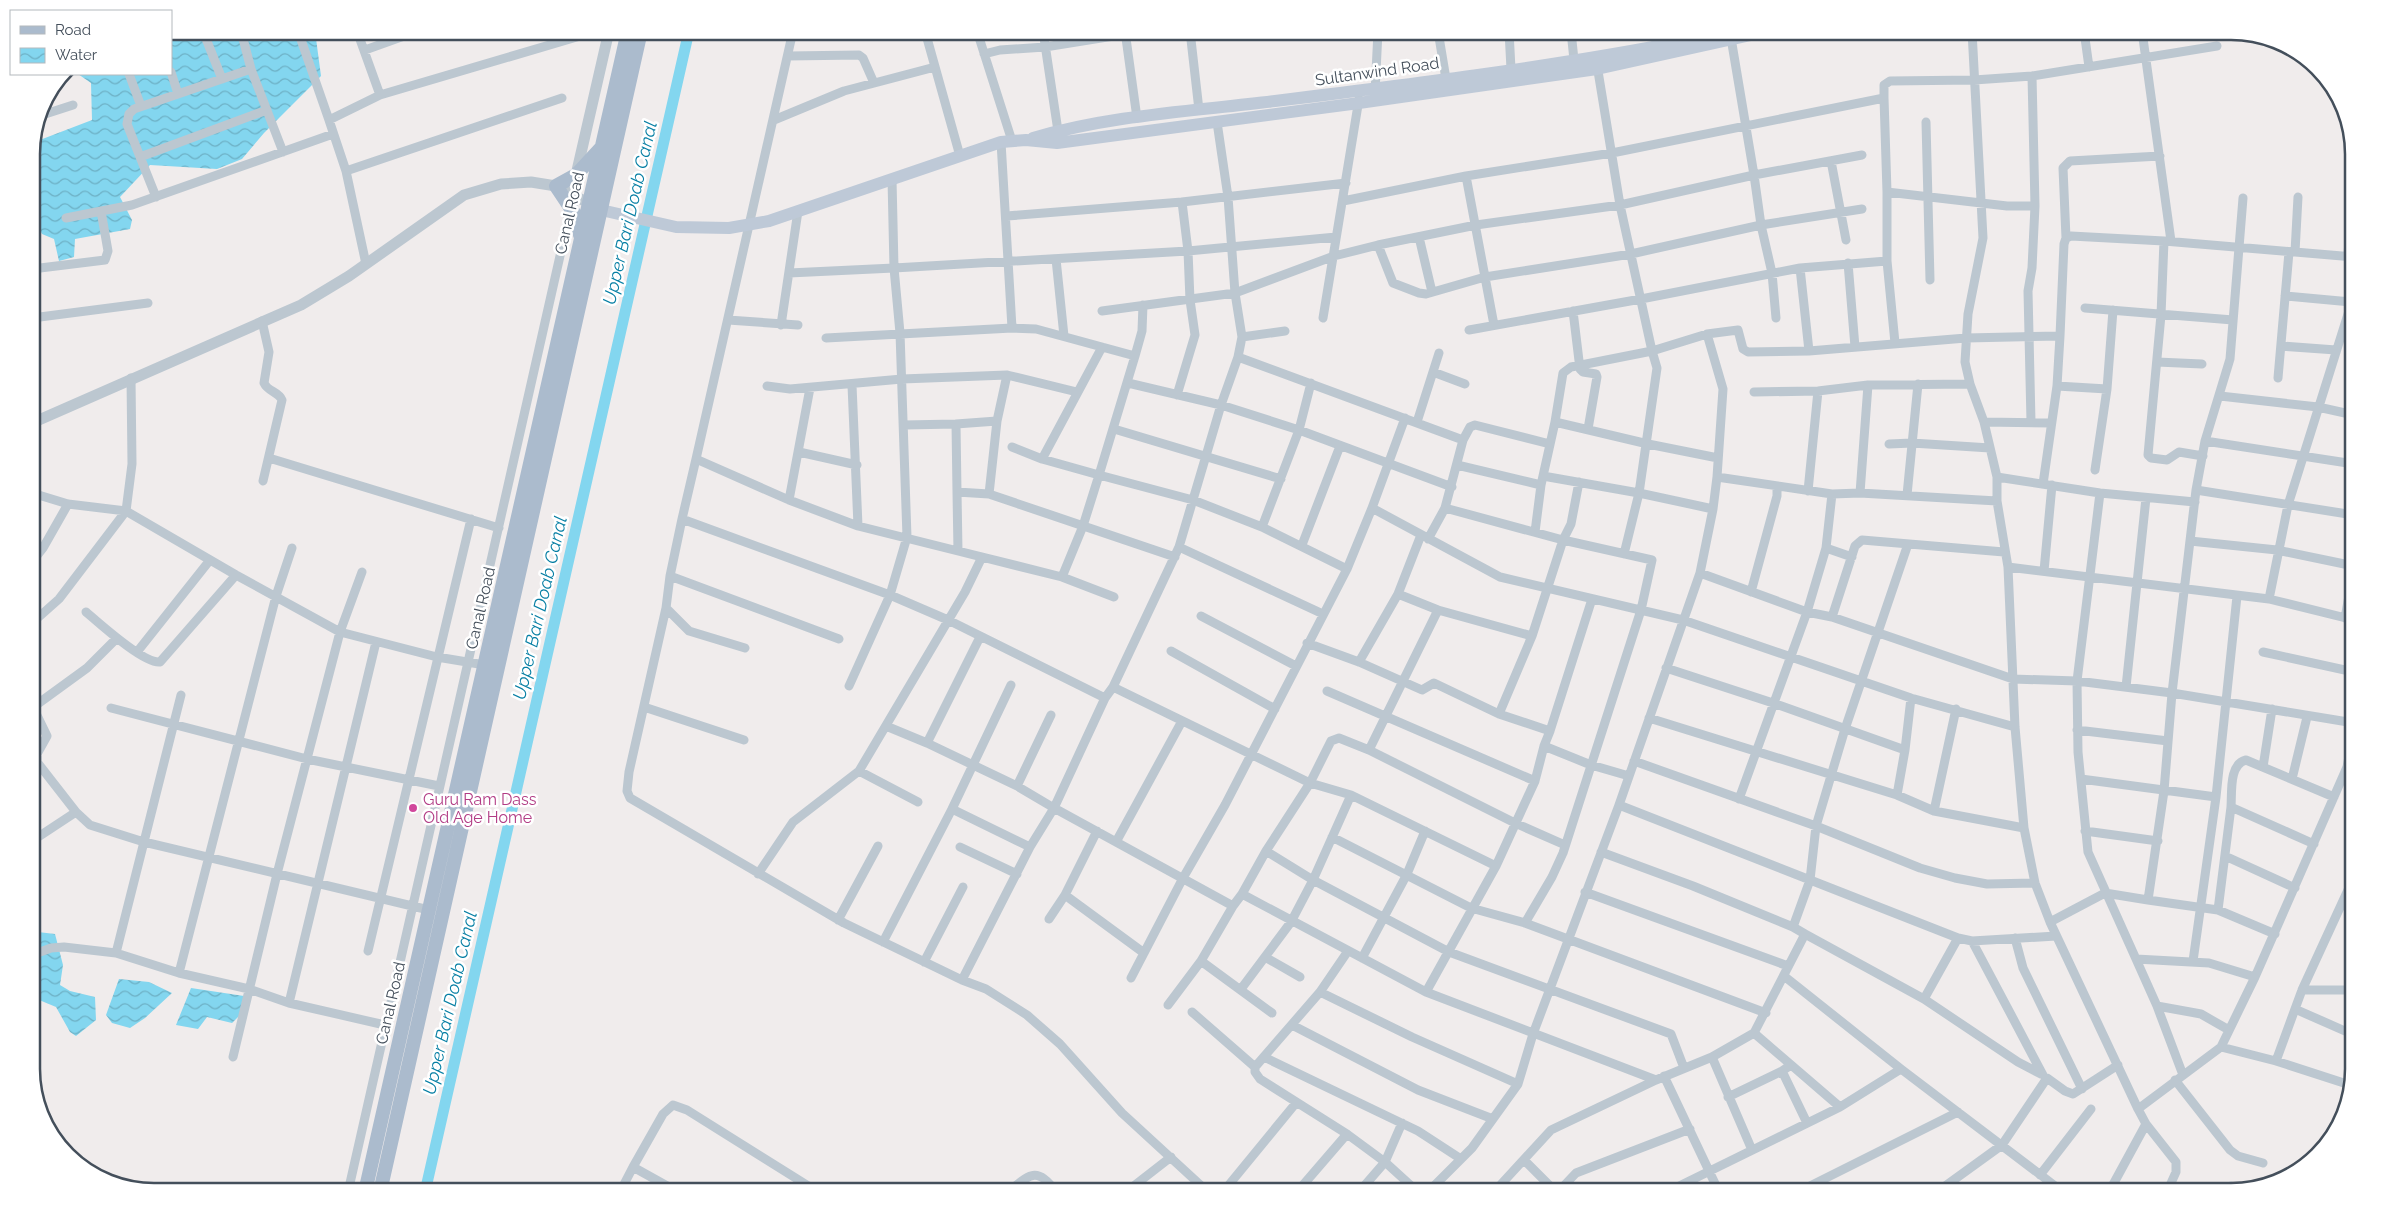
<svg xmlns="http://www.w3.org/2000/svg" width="2385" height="1223" font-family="Raleway,sans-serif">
<defs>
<pattern id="water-waves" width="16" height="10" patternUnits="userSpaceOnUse" patternTransform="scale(1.25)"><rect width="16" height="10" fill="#83d6ef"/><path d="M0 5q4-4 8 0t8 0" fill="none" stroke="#6db0c5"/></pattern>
</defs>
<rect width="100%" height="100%" fill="#f0ecec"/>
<path fill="url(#water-waves)" d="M171,31H315L321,76L264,133L242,159L217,169L150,165L120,197L132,220L130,229L75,239L74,257L59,261L54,239L42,234L32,213V143L92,120L91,83L78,74H171Z
M38,932L55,934L63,965L60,985L70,991L95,997L96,1020L76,1036L70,1032L56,1007L32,997V938Z
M119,979L149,982L172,993L145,1018L130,1028L112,1023L106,1015Z
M191,988L244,996L239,1016L232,1023L207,1017L198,1029L176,1025Z"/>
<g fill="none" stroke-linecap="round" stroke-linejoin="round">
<path stroke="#83d6ef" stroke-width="11" d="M425,1192L689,31"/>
<path stroke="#bcc7d0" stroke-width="9" d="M203,31L222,79
M241,31L251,69L283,152
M298,31L329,120
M357,31L380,95L329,120L346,171L366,264
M925,31L960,156
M977,31L1012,141
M1043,31L1058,131
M1125,31L1137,118
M1190,31L1199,110
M1438,31L1447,85
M1509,31L1511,69
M1571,31L1574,60
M1667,31L1668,44
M1972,31L1983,238L1968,314L1965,362L1970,384L1984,422L1997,477V501L2008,567L2015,727L2024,828L2035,883L2050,922L2138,1109L2146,1124L2176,1162V1172L2167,1192
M2084,31L2089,67
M2142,31L2171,241
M1730,32L1754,175L1620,205L1476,225L1378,245L1334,256L1235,293L1242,337L1238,357L1221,405L1179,547L1113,687L1105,698L1054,808L1233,906L1242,894L1426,992L1656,1080L1712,1057L1754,1033L1840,1107L1901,1069L2063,1192
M365,50L418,31
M984,54L1000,50L1045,47L1126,34
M788,56L859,55L863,58L874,83
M1597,65L1620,205L1652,351L1657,368L1639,493L1713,509L1717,477L1832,494L1860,493L1997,501
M171,72L178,94
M129,74L141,106
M1375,93L1378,31
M380,95L597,31
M1884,98L1887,192
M39,116L73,105
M774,120L844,91L935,67
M1926,122L1930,280
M1001,142L1012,328L1036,329L1135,356L1099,475L1193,500L1262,527L1347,569L1372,508L1500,577L1683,620L1911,698L2015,727
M140,157L267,110
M1831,161L1846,240
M346,171L562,98
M1466,176L1494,325
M892,179L894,268L1188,251L1336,237
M156,197L127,124L129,114L134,109L251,69
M1343,201L1466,176L1612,153L1884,98V85L1890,81L1974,80L2032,76L2217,46
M1007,216L1182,202L1346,183
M66,218L132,205L333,134
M1419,237L1432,292
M2066,238L2063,168L2070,161L2160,156
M2164,241L2161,315L2148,455L2151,458L2167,460L2179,452L2203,456
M1378,245L1393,283L1419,293L1426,294L1485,277L1631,254L1761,225L1754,175L1862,155
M2295,252L2298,197
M2348,256L2351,203
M1056,259L1064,336
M1887,261L1895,343
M1848,263L1855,347
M1800,268L1809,351
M32,269L105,260L108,251L101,211
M789,273L894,268L900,333L907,537L890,595L849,686
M2285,296L2351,302
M2085,308L2233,320
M1102,311L1235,293L1228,197L1217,122
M1573,311L1580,369L1583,372L1596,374L1597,377L1588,429
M32,318L148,303
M1323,318L1359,99
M1776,318L1772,273L1761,225L1862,209
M728,320L798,325
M262,321L269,352L264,383C268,392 278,391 282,400L263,481
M781,325L798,211
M1469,330L1641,299L1800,268L1887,261V192L2007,206H2035L2032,76
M1707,334L1738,330L1743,349L1748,352L1809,351L1966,338L2060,336L2064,244L2066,238L2071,236L2164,241L2354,257
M1242,337L1285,331
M826,338L1012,328
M2281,346L2336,350
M1102,347L1042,459L1099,475L1083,526L1062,577L1114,597
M1135,356L1142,331L1143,305
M1238,357L1463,440L1445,508L1428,539
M2157,362L2202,364
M1433,372L1465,384
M2278,378L2289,252
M1128,383L1221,405L1299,430L1262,527
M1311,383L1299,430L1452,487
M852,385L858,526
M767,386L790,389L902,379L1007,375L1077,392
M2057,386L2107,389
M810,388L789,500L858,526L958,551
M1754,392L1818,391L1868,385L1970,384
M1177,395L1195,335L1190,300L1188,251L1182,202
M2220,396L2318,407L2354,415
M1417,422L1439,353
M1555,422L1563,373L1571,367L1652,351L1707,334L1723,389L1717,477
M1984,422L2051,423
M2031,422L2028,291L2032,268L2035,206
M904,425L956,424
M1114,429L1281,479
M1463,440L1470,427L1475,425L1550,444
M2205,441L2354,464
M1889,444L1912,443L1990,448
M1012,447L1042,459
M799,452L857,465
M269,458L499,528
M696,459L682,519L890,595L948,620L1105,698
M1457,465L1541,485L1555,422L1648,444L1718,458
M2095,470L2107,389L2113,310
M1543,476L1639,493L1624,554
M1997,477L2100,493L2195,502
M2043,484L2057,386L2060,336
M2196,490L2354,515
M1808,491L1818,391
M957,492L956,424L997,421
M32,493L68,504L126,511L236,575L340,632L437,657L485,665
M1860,493L1868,385
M2100,493L2077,681L2078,752L2088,852L2136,959L2209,963L2255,977
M989,494L997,421L1007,375
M1907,495L1918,384
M789,500L696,459L793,31
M1372,508L1405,418
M1445,508L1563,540L1532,636L1499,714L1550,731L1544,746L1591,765L1629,776
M1713,509L1700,573L1807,612L1832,617L2013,679L2077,681L2172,693L2354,723
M682,519L670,576L839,639
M1535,532L1541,485
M1421,535L1398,594L1438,610L1532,636
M2190,541L2277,550L2354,566
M1302,545L1340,446
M1179,547L1323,614
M1826,548L1852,557
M32,562L43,548L68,504
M2008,567L2269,599L2354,620
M2044,571L2052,485
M1700,573L1619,805L1958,938L1972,941L2056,936
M670,576L666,608L629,772L627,791L630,798L844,923L962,980L986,989L1027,1015L1060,1044L1122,1113L1208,1192
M1062,577L958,551L957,492L989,494L1175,557
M1751,592L1777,496V486
M2269,599L2288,505L2354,295
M666,608L689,631L745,648
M86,612C100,624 144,664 160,662L236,575
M1201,616L1296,666
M1832,617L1855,546L1862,540L2004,552
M2345,618L2354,568
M32,623L59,599L126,511L132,464L131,378
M1307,643L1359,662L1422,690L1434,683L1499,714
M1171,651L1275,709
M137,652L210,560
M2263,652L2354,672
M1359,662L1398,594
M1666,668L1773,703L1905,750L1897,795
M1113,687L1310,783L1266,851L1242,894
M2126,687L2146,498
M1327,691L1535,781
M32,705L47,736L37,754V762L76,812
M644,707L744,740
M32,708L87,668L117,638
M111,708L307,759L439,786
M1649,718L1897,795L1934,811L2024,828
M886,726L927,743
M2077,730L2168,741
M1550,731L1592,599
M1544,746L1535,781L1496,866L1351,795L1310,783L1331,741L1339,738L1369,750L1515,823L1565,845
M1369,750L1438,610
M1905,750L1911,698
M1634,761L1816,826L1920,868L1955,878L1987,884L2035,883
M2263,767L2272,709
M859,771L918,802
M2081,779L2216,797
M2292,779L2307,717
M1017,786L1051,715
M1739,799L1807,612L1826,548L1832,494
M952,809L1011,685
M1934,811L1956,709
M2085,831L2158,841
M1332,837L1471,908L1525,923L1766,1013
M32,841L76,812L90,825L144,842L429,910
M1116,842L1182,721
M2314,844L2231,807C2232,792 2229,764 2246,760L2334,797
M960,847L1017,874
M1266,851L1313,880L1449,952L1671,1034L1684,1068
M1601,852L1693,886L1793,927L1805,934L1754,1033
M2225,856L2295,888
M758,874L793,822L859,771L965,592L982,557
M2354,877L2302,990H2354
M2352,883L2354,915
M1585,892L1788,966
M1065,895L1144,953
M2148,900L2218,910L2275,934
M2218,910L2231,807
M1049,919L1065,895L1097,831
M838,920L878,846
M2050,922L2105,893L2148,900L2164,791L2172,693L2196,490L2205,441L2230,359L2243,198
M1525,923L1552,877L1563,853L1641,610L1652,560L1563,540L1571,524L1579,482
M1793,927L1810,880L1816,826L1845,729L1908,544
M1805,934L1924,999L2018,1062L2041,1074
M2015,938L2023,968L2082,1089
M1972,941L2043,1075
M883,942L952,809L1030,847L1054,808L1017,786L927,743L980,637
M368,951L471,519
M1348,951L1320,992L1412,1037L1518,1084
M116,953L181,695
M32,955L51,948L64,947L116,953L179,973L249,989L289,1003L385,1025
M1265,957L1300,977
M1362,958L1407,874L1425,831
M2136,959L2157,1006L2183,1075
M1201,961L1272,1013
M2193,961L2216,797L2237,596
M924,962L963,887
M179,973L276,596L292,548
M1784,976L1901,1069
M1131,978L1183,878L1225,805L1347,569
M962,980L1030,847
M1241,989L1291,922L1313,880L1351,795
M2302,990L2295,1009L2354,1035
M1320,992L1255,1067V1072L1260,1079L1347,1134L1385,1162L1418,1192
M1426,992L1496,866
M1924,999L1958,938
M289,1003L376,642
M1168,1005L1201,961L1233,906
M2157,1006L2201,1014L2229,1030
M1192,1012L1255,1067
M1292,1025L1418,1090L1493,1119
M2221,1047L2276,1061L2350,1085
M233,1057L277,874L340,632L362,572
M1264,1057L1418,1131L1461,1159
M1712,1057L1752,1150
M2276,1061L2295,1009
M1791,1065L1782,1071L1807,1123
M1664,1076L1719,1192
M2175,1080L2230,1150L2238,1156L2263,1163
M1728,1097L1782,1071
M2138,1109L2221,1047L2255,977L2347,767L2354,731
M1524,1160L1556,1192
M633,1167L663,1114L673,1105L687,1110L818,1192
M2040,1175L2091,1109
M348,1192L567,225L569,207
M620,1192L633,1167L678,1192
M1008,1192C1029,1175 1037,1165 1056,1192
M1126,1192L1171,1157
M1223,1192L1296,1103
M1297,1192L1347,1134
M1359,1192L1385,1162L1402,1123
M1428,1192L1472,1148L1518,1084L1533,1034L1619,805
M1494,1192L1551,1130L1656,1080
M1558,1192L1576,1173L1690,1129
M1667,1192L1840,1107
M1798,1192L1958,1112
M1937,1192L2002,1145L2047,1078L2065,1091L2073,1094L2118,1065
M2109,1192L2146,1124
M2228,1192L2231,1186"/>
<path stroke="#bcc7d0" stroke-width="11" d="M576,175L609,31
M32,423L301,305L349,276L464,195L501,184L531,182L556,186L594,206"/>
<path stroke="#bec9d7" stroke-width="12" d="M1033,138C1111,115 1195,111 1275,101C1414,84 1553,67 1690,40
M601,210L676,227L729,228L769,221L1001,142L1026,140L1057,143L1359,103L1597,69L1769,31"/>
<path stroke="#abbbcd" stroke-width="14" d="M580,235L576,216L556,186L576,175L600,149
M365,1192L628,31
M380,1192L641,31"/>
</g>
<circle fill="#d1479c" stroke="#fff" stroke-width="2" cx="413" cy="808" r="5"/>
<g text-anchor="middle" stroke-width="5" stroke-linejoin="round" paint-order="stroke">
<g font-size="16" fill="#444f5b" stroke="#fff">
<text transform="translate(1377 71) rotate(-8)" y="6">Sultanwind Road</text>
<text transform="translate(569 213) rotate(-77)" y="6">Canal Road</text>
<text transform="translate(480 608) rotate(-77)" y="6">Canal Road</text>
<text transform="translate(390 1003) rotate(-77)" y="6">Canal Road</text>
</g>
<g font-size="16" fill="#b23c85" stroke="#fff" text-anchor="start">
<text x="423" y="805">Guru Ram Dass<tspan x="423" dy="18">Old Age Home</tspan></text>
</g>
<g font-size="18" font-style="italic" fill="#077fa4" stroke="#fff">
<text transform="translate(630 213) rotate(-77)" y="6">Upper Bari Doab Canal</text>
<text transform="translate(540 608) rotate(-77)" y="6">Upper Bari Doab Canal</text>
<text transform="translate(450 1003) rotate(-77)" y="6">Upper Bari Doab Canal</text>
</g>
</g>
<path d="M0 0H2385V1223H0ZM154 40H2231A114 114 0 0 1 2345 154V1069A114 114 0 0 1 2231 1183H154A114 114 0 0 1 40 1069V154A114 114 0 0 1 154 40Z" fill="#fff" fill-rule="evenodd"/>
<path fill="none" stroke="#444f5b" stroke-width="2.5" d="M154 40H2231A114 114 0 0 1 2345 154V1069A114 114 0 0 1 2231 1183H154A114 114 0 0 1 40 1069V154A114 114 0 0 1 154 40Z"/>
<rect x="10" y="10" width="162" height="65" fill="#ffffff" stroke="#b4b9bd"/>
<rect x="20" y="26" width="25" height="8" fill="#abbbcd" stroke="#b4b9bd"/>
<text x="55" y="35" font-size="15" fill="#444f5b">Road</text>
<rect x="20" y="48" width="25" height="15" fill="url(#water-waves)" stroke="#b4b9bd"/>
<text x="55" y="60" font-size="15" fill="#444f5b">Water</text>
</svg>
